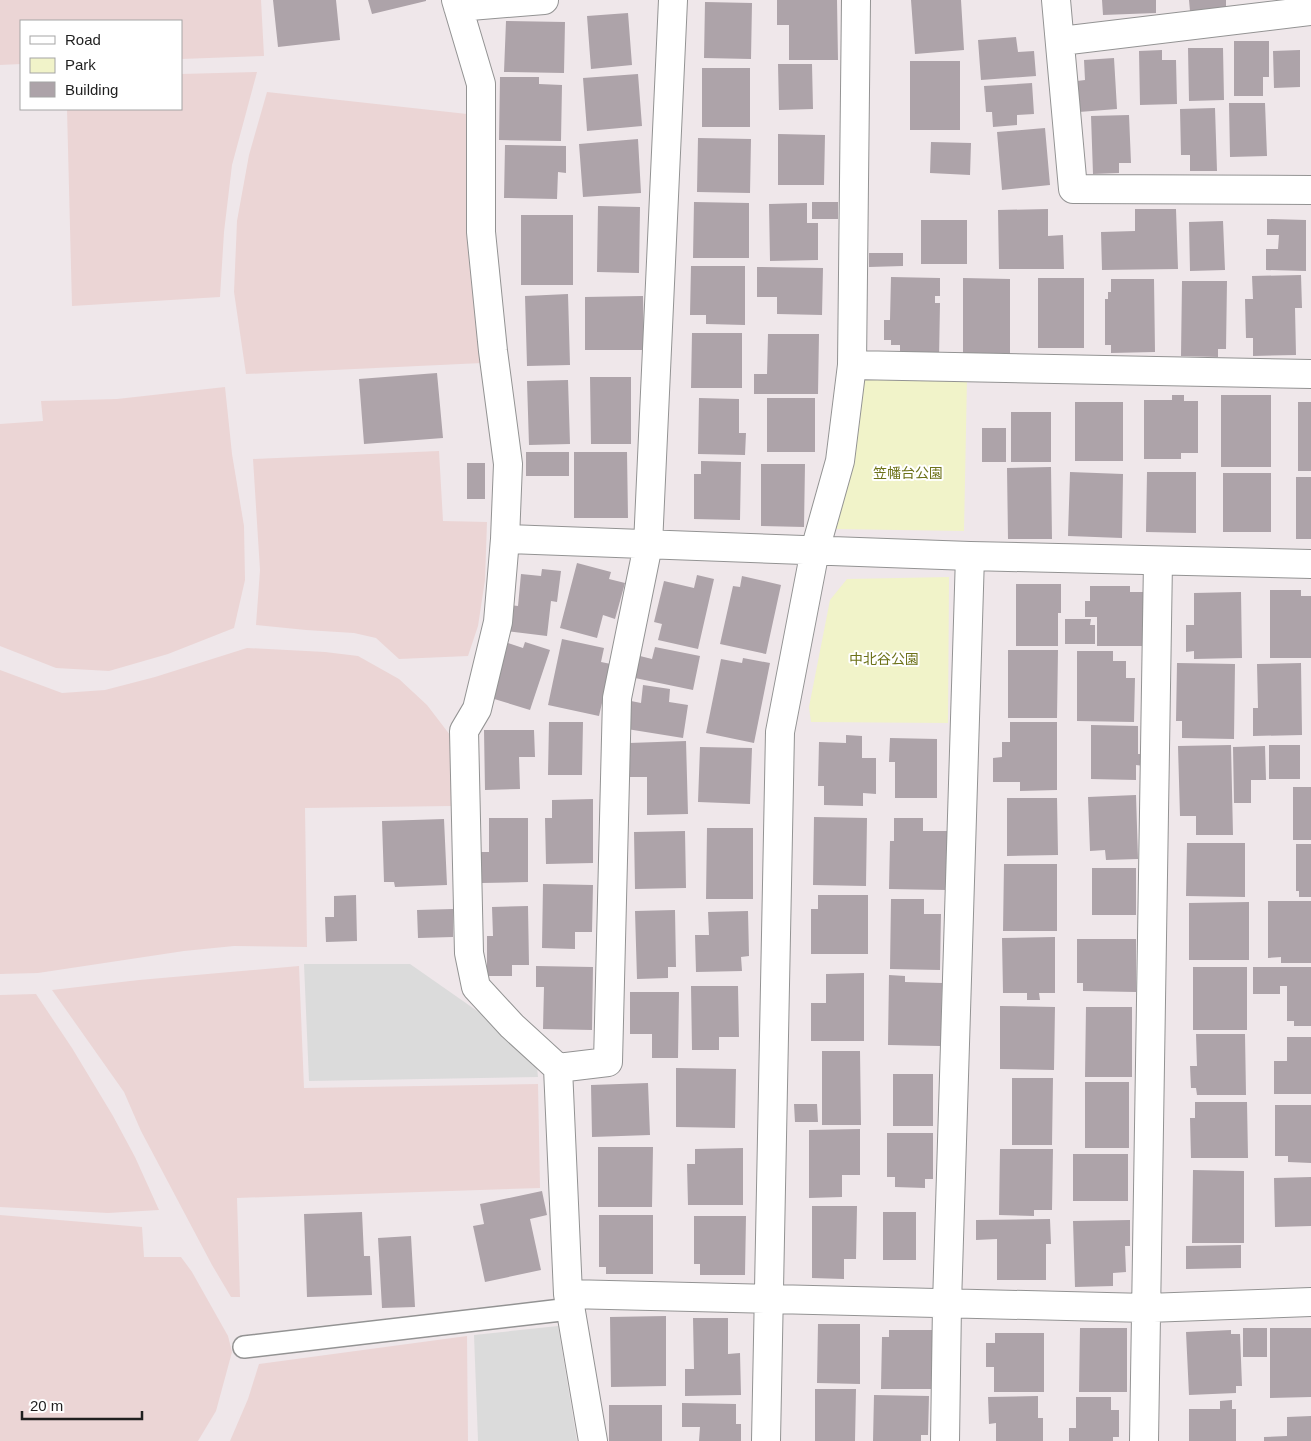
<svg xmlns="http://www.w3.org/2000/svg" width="1311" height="1441" font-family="Arial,'Noto Sans JP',sans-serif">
<rect width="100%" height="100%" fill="#efe7ea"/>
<path fill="#ebd5d5" d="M0,0H261L264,56L181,59V21H21V64L0,65Z
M257,72L232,165L224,232L220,297L72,306L67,109H181V74Z
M267,92L467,114L466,211L482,363L246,374L234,292L237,221L249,155Z
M225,387L232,454L244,526L245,580L234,628L168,654L109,671L56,668L0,646V424L43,421L41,401L117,399Z
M439,451L443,521L487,522L485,580L478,626L468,656L399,659L376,638L354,633L306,630L256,625L260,570L253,459Z
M247,648L325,652L358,656L399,679L427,705L450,735L451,806L305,808L307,947L234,946L184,951L38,973L0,974V670L62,693L105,690L155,677Z
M299,966L304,1088L538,1084L540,1188L237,1198L240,1297H231L212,1265L141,1131L124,1092L52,990L139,980Z
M36,994L72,1048L113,1116L135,1157L159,1210L108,1213L0,1207V995Z
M0,1215L142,1227L144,1257H181L192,1272L228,1336L232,1352L216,1411L198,1441H0Z
M467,1336L468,1441H230L248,1399L259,1364Z"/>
<path fill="#f1f3c9" d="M862,377L967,378L964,531L835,529Z
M949,577L948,723L811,722L809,707L830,600L847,579Z"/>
<path fill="#dbdbdb" d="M304,964H410L483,1015L537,1067L538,1077L309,1081Z
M558,1326L577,1441H478L474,1335Z"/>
<path fill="#ada3a9" d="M273,0H336L340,40L278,47Z
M368,0H426V1L372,14Z
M777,0H837L838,60H789V25H777Z
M911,0H961L964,50L915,54Z
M1102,0H1156V13L1103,15Z
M1189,0H1226V9L1190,11Z
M705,2L752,3L751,59L704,58Z
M628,13L632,65L591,69L587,16Z
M506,21L565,22L564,73L504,72Z
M1016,37L1018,52L1034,51L1036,76L981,80L978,40Z
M1234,41H1269V77H1263V96H1234Z
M1188,48H1223L1224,100L1189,101Z
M1162,50V60H1176L1177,104L1140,105L1139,51Z
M1300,50V87L1274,88L1273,51Z
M1114,58L1117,109L1079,112L1077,81L1085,80L1084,60Z
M910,61H960V130H910Z
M778,64H812L813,109L779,110Z
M702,68H750V127H702Z
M638,74L642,126L587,131L583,78Z
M500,77H539V84L562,85L561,141L499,140Z
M1032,83L1034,114L1017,115V125L993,127L992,112H986L984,86Z
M1229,103H1265L1267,156L1230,157Z
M1215,108L1217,171H1190V155H1181L1180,109Z
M1129,115L1131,163H1119V173L1093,174L1091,116Z
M1045,128L1050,185L1002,190L997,132Z
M778,134L825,135L824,185H778Z
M698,138L751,139L750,193L697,192Z
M638,139L641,193L583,197L579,144Z
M931,142L971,143L970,175L930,173Z
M505,145L566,146V173L558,172L557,199L504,198Z
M694,202L749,203V258H693Z
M812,202H838V219H812Z
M807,203V223H818V260L770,261L769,204Z
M598,206L640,207L639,273L597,272Z
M1048,209V236L1063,235L1064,269H999L998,210Z
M1135,209H1176L1178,269L1102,270L1101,232L1135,231Z
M521,215H573V285H521Z
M1267,219L1306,220V271L1266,270V249H1278L1279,235H1267Z
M921,220H967V264H921Z
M1223,221L1225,270L1190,271L1189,222Z
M869,253H903V266L869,267Z
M691,266H745V325L706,324V315H690Z
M757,267L823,268L822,315L777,314V297H757Z
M1301,275L1302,308H1295L1296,355L1253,356V338H1246L1245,299H1253L1252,276Z
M891,277L940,278V296H935V303H940L939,359H900V345H891V340H884V320H890Z
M963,278L1010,279V357L963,356Z
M1038,278H1084V348H1038Z
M1111,279H1154L1155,352L1111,353V345H1105V299H1108V292H1111Z
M1182,281H1227L1226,349H1218V357L1181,356Z
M568,294L570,365L527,366L525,296Z
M643,296L644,350H585V297Z
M692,333H742V388H691Z
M768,334H819L818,394H754V374H767Z
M437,373L443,438L364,444L359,379Z
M590,377H631V444H591Z
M568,380L570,444L529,445L527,381Z
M1172,395H1184V401H1198V453H1181V459H1144V400H1172Z
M1221,395H1271V467H1221Z
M699,398L739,399V433H746L745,455L698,454Z
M767,398H815V452H767Z
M1075,402H1123V461H1075Z
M1298,402H1311V471H1298Z
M1011,412H1051V462H1011Z
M982,428H1006V462H982Z
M526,452H569V476H526Z
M574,452H627L628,518H574Z
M701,461L741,462L740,520L694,519V474H701Z
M467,463H485V499H467Z
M761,464H805L804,527L761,526Z
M1051,467L1052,539H1008L1007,468Z
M1070,472L1123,474L1122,538L1068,536Z
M1147,472H1196V533L1146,532Z
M1223,473H1271V532H1223Z
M1296,477H1311V539H1296Z
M577,563L611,572L609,579L625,583L615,619L603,615L597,638L560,628Z
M542,569L561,571L557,602L551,601L547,636L507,631L510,605L518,606L521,574L541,576Z
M697,575L714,579L698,649L658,640L662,624L654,622L664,581L694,588Z
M742,576L781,585L766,654L720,644L733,586L740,587Z
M1016,584H1061V613H1058V646H1016Z
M1090,586H1130V592H1144V646H1097V617H1085V601H1090Z
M1270,590H1301V596H1311V658H1270Z
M1241,592L1242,658L1194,659V651L1186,652V625H1194V593Z
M1065,619H1091L1090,625H1095V644H1065Z
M562,639L604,648L601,662L611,664L599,716L548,705Z
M525,642L550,650L530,710L491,698L508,643L523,648Z
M655,647L700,656L693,690L635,678L640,656L652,659Z
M1008,650H1058L1057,718H1008Z
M1077,651H1113V661H1126V678H1135L1134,722L1077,721Z
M743,658L770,663L754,743L706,733L721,659L742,663Z
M1177,663L1235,664L1234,739L1182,738V721H1176Z
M1301,663L1302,735L1253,736V708H1258L1257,664Z
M643,685L670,689L669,702L688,705L683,738L627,729L631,701L641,703Z
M549,722H583L582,775H548Z
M1010,722H1057V790L1020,791V782H993V758L1002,757V742H1010Z
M1091,725L1138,726V754H1144V766L1136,765V780L1091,779Z
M484,730H534L535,757H519L520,789L485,790Z
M846,735L862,736V758H876V794L863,793V806L824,805V786H818L819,742L846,743Z
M890,738L937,739V798H895V762H889Z
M686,741L688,814L647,815V777H630L629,743Z
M1231,745L1233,835H1196V816H1180L1178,746Z
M1269,745H1300V779H1269Z
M1265,746L1266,780H1251V803H1234L1233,747Z
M700,747L752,748L750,804L698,802Z
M1293,787H1311V840H1293Z
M1136,795L1138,859L1106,860L1105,850L1090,851L1088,797Z
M1007,798H1057L1058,855L1007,856Z
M593,799V863L546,864L545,818H552V800Z
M814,817L867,818L866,886L813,885Z
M489,818H528V882L481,883V852H489Z
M894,818H923V831H947V890L889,889L890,841H894Z
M444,819L447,885L395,887L394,882H384L382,821Z
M707,828H753V899H706Z
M685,831L686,888L635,889L634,832Z
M1187,843H1245V897L1186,896Z
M1296,844H1311V897H1299V891H1296Z
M1004,864H1057V931H1003Z
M1092,868H1136V915H1092Z
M543,884L593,885L592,932H575V949L542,948Z
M356,895L357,941L326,942L325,917H334V896Z
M818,895H868V954H811V909H818Z
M891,899H924V914H941L940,970L890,969Z
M1268,901H1311V963H1281V957L1268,958Z
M1249,902V960H1189V903Z
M528,906L529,965H512V976H487V936H493L492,907Z
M453,909V937L418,938L417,910Z
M675,910L676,967H668V978L637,979L635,911Z
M748,911L749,956L741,957L742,971L696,972L695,935H709L708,912Z
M1055,937V993H1039L1040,1000H1027V993H1003L1002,938Z
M1077,939H1136V992L1083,991V983H1077Z
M536,966L593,967L592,1030L543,1029L544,987H536Z
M1193,967H1247V1030H1193Z
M1253,967H1311V1026H1294V1021H1287V986H1280V994H1253Z
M864,973V1041H811V1003H826V974Z
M889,975L905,976V982L942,983L941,1046L888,1045Z
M691,986H738L739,1037H719V1050H692Z
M630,992H679L678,1058H652V1034H630Z
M1000,1006L1055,1007L1054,1070L1000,1069Z
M1086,1007H1132V1077H1085Z
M1196,1034H1245L1246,1095H1197L1196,1088H1191L1190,1066H1197Z
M1287,1037H1311V1094H1274V1061H1287Z
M822,1051H860L861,1125H822Z
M676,1068L736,1069L735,1128L676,1127Z
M893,1074H933V1126H893Z
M1012,1078H1053L1052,1145H1012Z
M1085,1082H1129V1148H1085Z
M648,1083L650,1135L592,1137L591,1085Z
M1195,1102H1247L1248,1158H1191L1190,1118H1195Z
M794,1104H817L818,1122H795Z
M1275,1105H1311V1163L1288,1162V1156H1275Z
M860,1129V1175H842V1197L809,1198V1130Z
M887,1133H933V1179H925V1188L895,1187V1177H887Z
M598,1147H653L652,1207H598Z
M743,1148V1205H688L687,1164H695V1149Z
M1000,1149H1053L1052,1210H1034V1216L999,1215Z
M1073,1154H1128V1201H1073Z
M1193,1170L1244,1171V1243H1192Z
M1311,1177V1226L1275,1227L1274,1178Z
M542,1191L547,1215L530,1219L541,1270L485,1282L473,1226L484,1224L480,1204Z
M812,1206H857L856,1259H844V1279L812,1278Z
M362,1212L364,1256H370L372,1295L307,1297L304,1214Z
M883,1212H916V1260H883Z
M599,1215H653V1274H606V1267H599Z
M694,1216H746L745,1275H700V1264H694Z
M1050,1219L1051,1244H1046V1280H997V1239L976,1240V1220Z
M1130,1220V1246H1125L1126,1272L1113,1273V1286L1075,1287L1073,1221Z
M411,1236L415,1307L382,1308L378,1238Z
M1241,1245V1268L1186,1269V1246Z
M666,1316V1386L611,1387L610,1317Z
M693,1318H728V1354L740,1353L741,1395L685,1396V1369H694Z
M818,1324H860V1384L817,1383Z
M1080,1328H1127V1392H1079Z
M1243,1328H1267V1357H1243Z
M1270,1328H1311V1397L1270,1398Z
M889,1330H938L937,1389H881L882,1337H889Z
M1231,1330V1334H1240L1242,1386H1236V1393L1189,1395L1186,1332Z
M995,1333H1044V1392H994V1367H986V1343H995Z
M815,1389H856L855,1441H815Z
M874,1395L929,1396L928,1435H921V1441H873Z
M1038,1396V1418H1043V1441H996V1423L989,1424L988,1397Z
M1076,1397H1111V1410H1119V1437H1113V1441H1069V1428H1076Z
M1232,1400V1409H1236V1441H1189V1409H1220V1401Z
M682,1403L736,1404V1424H741V1441H699L700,1427H682Z
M609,1405H662V1441H609Z
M1311,1416V1441H1264V1437L1287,1436V1417Z"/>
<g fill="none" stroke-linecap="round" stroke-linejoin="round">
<g stroke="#939393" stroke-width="24">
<path id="service" d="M244,1347L570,1309"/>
</g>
<g stroke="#939393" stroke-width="30">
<path id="minor" d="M456,0L481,84V232L493,351L508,464L505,539L498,622L477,709L464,731L469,953L476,987L512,1026L558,1068L568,1294L593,1441
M1056,0L1073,189L1311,190
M458,7L544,0
M1061,41L1311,11
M852,365L1311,374
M505,539L970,556L1311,564
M558,1068L608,1062L617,698L648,545L673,0
M568,1294L1147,1308L1311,1302
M766,1441L780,732L815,550L840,461L852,365L856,0
M945,1441L947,1304L970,556
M1144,1441L1158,561"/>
</g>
<use href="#service" stroke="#fff" stroke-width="21"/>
<use href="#minor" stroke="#fff" stroke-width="28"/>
</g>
<g text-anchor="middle" stroke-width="4" stroke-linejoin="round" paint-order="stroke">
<g font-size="14" fill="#6d7219" stroke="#fff">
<text x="908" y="478">笠幡台公園</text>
<text x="884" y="664">中北谷公園</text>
</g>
</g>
<rect x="20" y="20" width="162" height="90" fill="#ffffff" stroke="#a5a5a5"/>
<rect x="30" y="36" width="25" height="8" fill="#ffffff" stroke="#a5a5a5"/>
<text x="65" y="45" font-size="15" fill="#1f1f1f">Road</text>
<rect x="30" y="58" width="25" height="15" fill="#f1f3c9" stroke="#a5a5a5"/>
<text x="65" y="70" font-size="15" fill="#1f1f1f">Park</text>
<rect x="30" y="82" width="25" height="15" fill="#ada3a9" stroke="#a5a5a5"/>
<text x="65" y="95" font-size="15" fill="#1f1f1f">Building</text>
<path d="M22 1411v8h120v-8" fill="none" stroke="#1f1f1f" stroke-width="2.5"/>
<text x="30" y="1411" font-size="15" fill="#1f1f1f" stroke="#ffffff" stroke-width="4" paint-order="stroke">20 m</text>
</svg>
